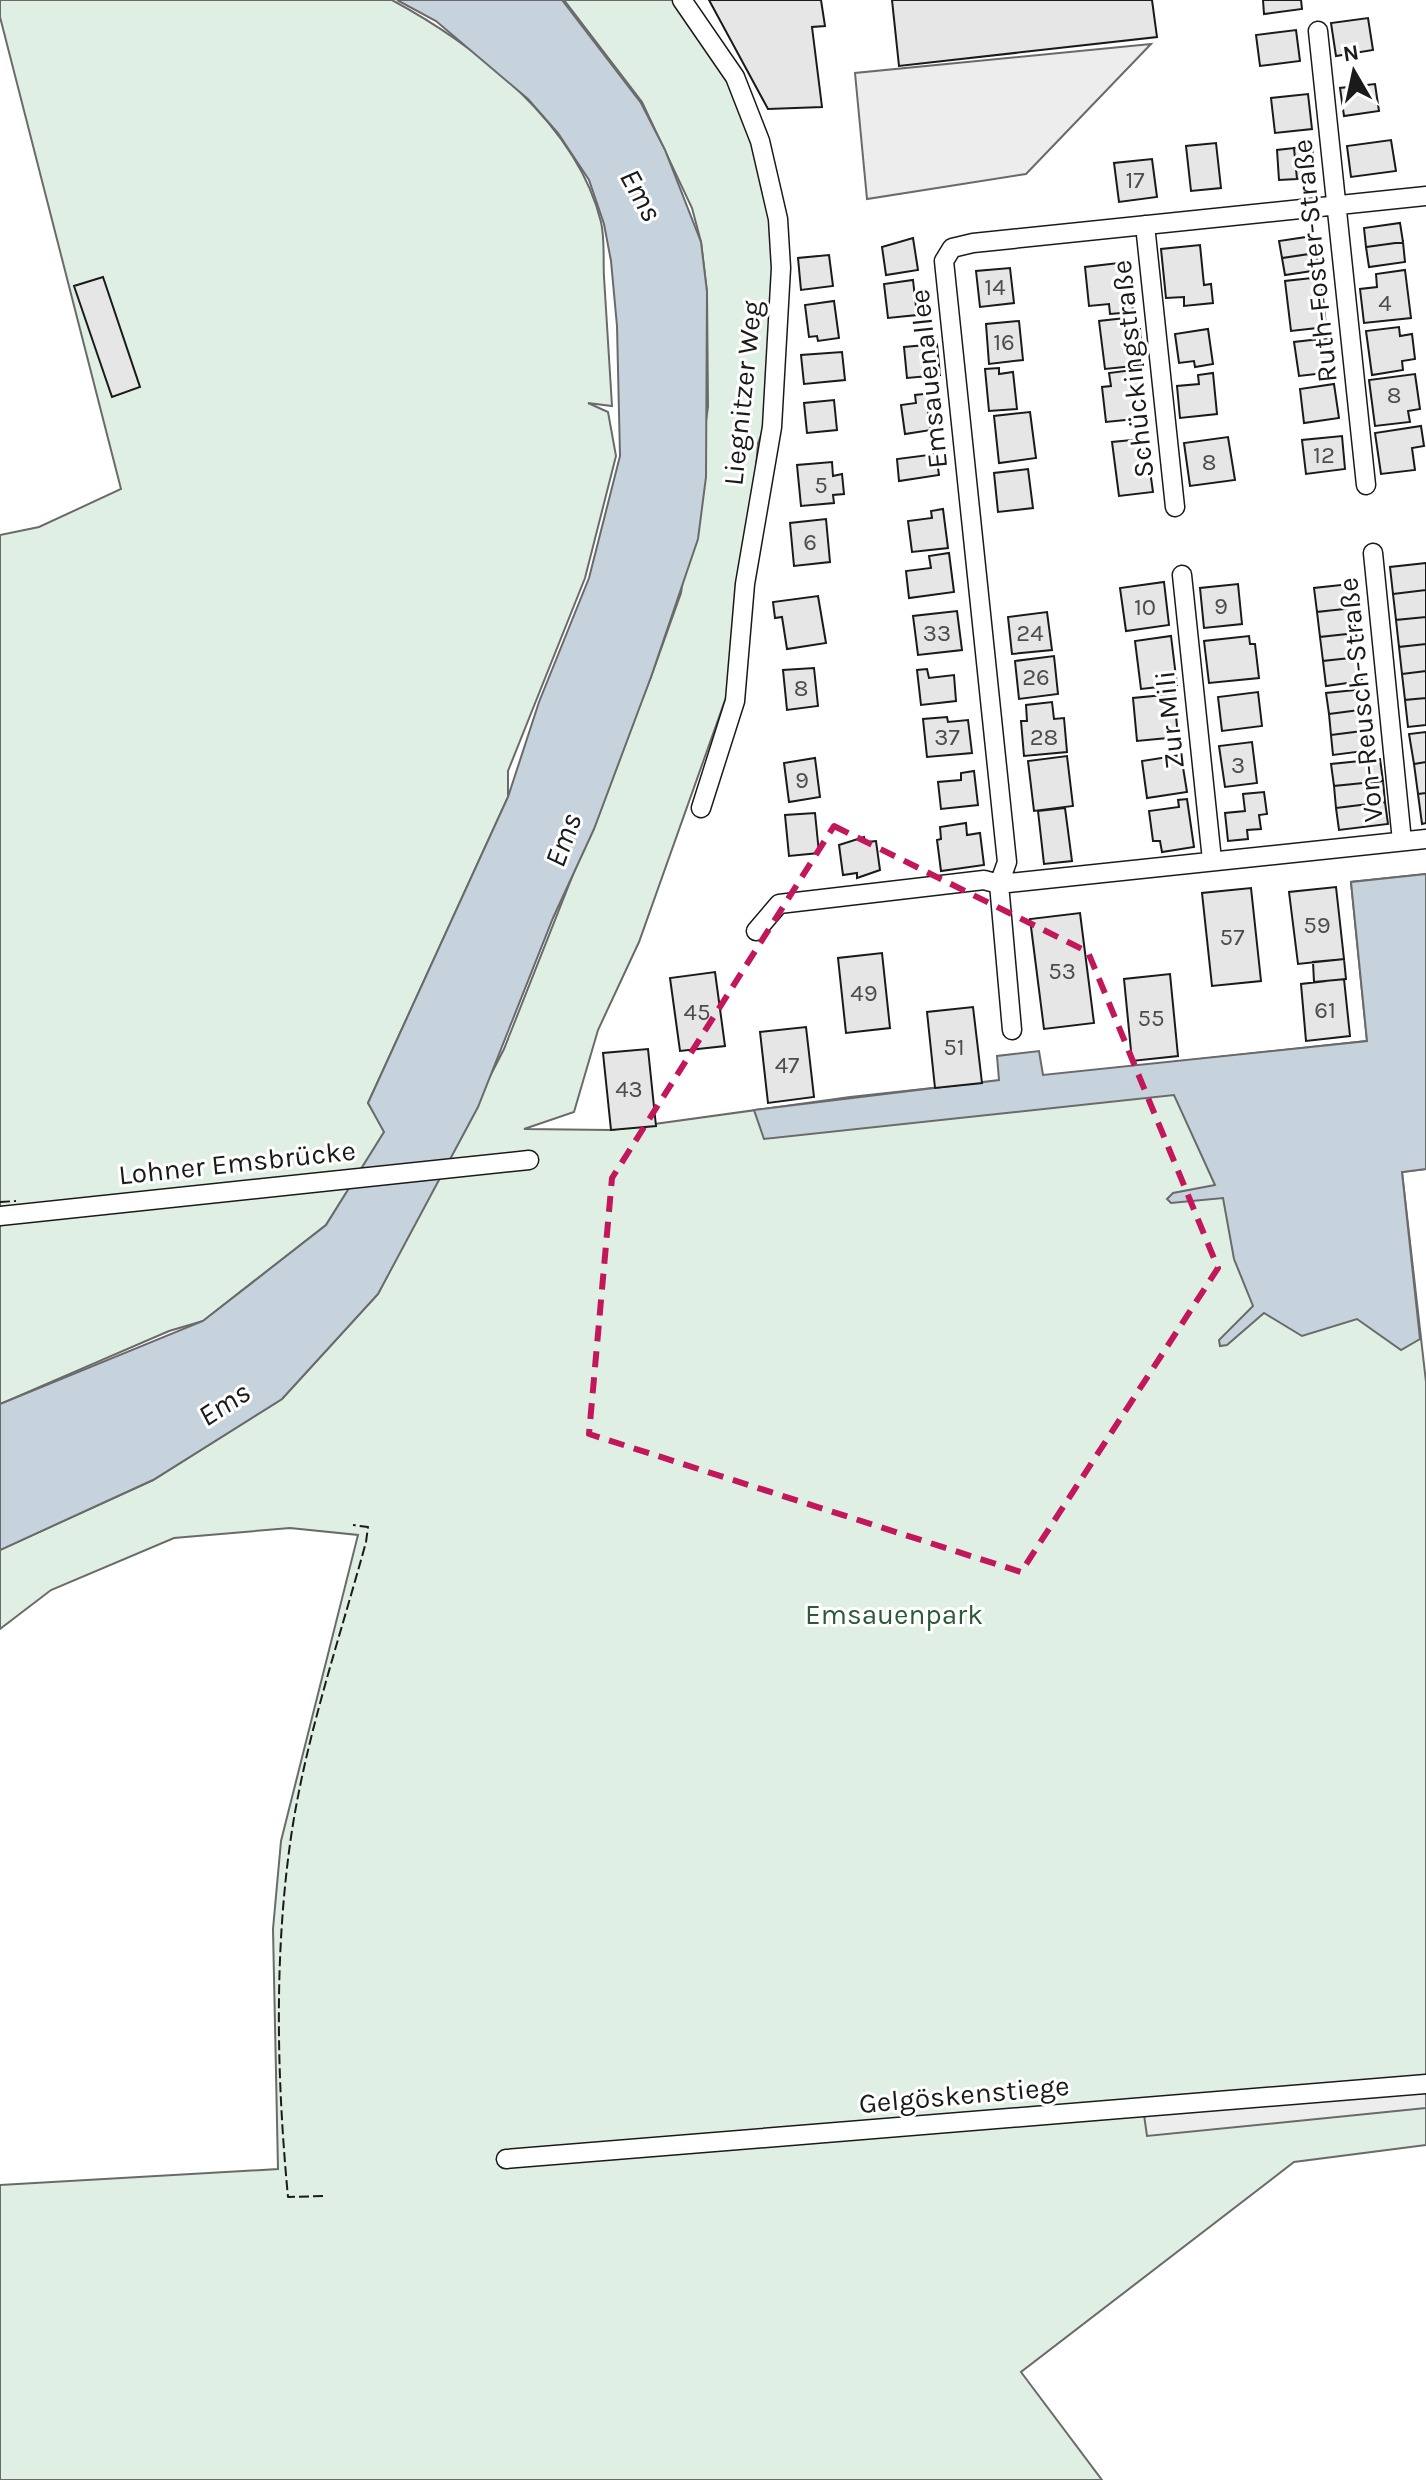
<svg xmlns="http://www.w3.org/2000/svg" width="1426" height="2480" font-family="Karla,sans-serif">
<rect width="100%" height="100%" fill="#fff"/>
<path fill="#e0efe3" stroke="#6a6a6a" stroke-width="2" d="M0,0H392C477,46 577,124 601,222C605,239 603,260 604,277C607,320 609,363 612,406L588,403L608,412L616,456L585,578L508,771V797L368,1103L385,1131L326,1225L203,1321L169,1331L0,1404V535L39,527L121,489L0,17Z
M564,0H674L729,81L753,144L772,220L774,268L766,423L758,443L750,545L729,689L639,942L598,1030L574,1112L524,1129L611,1130L850,1097L1367,1041L1351,882L1426,874V1169L1402,1172L1426,1382V2145L1294,2162L1021,2372L1102,2480H0V2185L278,2169L273,1929L281,1841L358,1535L290,1528L174,1538L51,1590L0,1629V1550L153,1480L282,1399L378,1294L504,1049L651,677L681,593L708,407L707,292L701,242L692,208L642,102Z"/>
<path fill="#ededed" stroke="#6a6a6a" stroke-width="2" d="M1151,44L1026,174L867,199L855,73Z
M1426,2089V2108L1147,2136L1144,2115Z"/>
<path fill="#c6d2dc" stroke="#6a6a6a" stroke-width="2" d="M397,0H562L641,103L665,150L701,242L707,292L706,477L698,539L651,677L594,829L553,918L478,1107L378,1294L282,1399L153,1480L0,1550V1404L203,1321L326,1225L384,1132L368,1103L508,797L539,702L589,578L620,456L617,326L611,261L604,224L589,180L558,133L528,99L436,21Z
M1426,874V1169L1402,1172L1420,1339L1401,1350L1357,1319L1302,1336L1264,1313L1227,1345L1220,1346L1219,1340L1253,1306L1234,1259L1223,1198L1171,1203L1167,1199L1173,1193L1215,1185L1174,1095L764,1139L754,1110L999,1080L997,1056L1039,1051L1043,1075L1367,1041L1351,882Z"/>
<path fill="#e6e6e6" stroke="#1a1a1a" stroke-width="2" d="M709,0H821L825,26L812,27L822,107L768,109Z
M892,0H1152L1157,37L899,66Z
M1263,0H1301L1302,9L1264,14Z
M1368,18L1373,50L1336,56L1331,23Z
M1296,30L1300,61L1260,66L1256,35Z
M1375,84L1379,111L1344,116L1340,88Z
M1308,94L1312,129L1275,133L1271,98Z
M1391,140L1396,171L1351,177L1347,146Z
M1216,143L1221,188L1191,191L1186,146Z
M1312,146L1315,177L1297,179L1294,148Z
M1294,148L1297,179L1279,180L1277,150Z
M1152,159L1157,197L1119,202L1114,163Z
M1400,223L1403,242L1366,247L1364,228Z
M1313,236L1316,253L1282,258L1279,241Z
M913,238L918,270L886,275L882,247Z
M1403,242L1405,262L1369,267L1366,247Z
M1200,245L1204,285L1211,284L1213,303L1184,306V297L1166,298L1161,249Z
M1316,253L1319,270L1285,275L1282,258Z
M829,255L833,286L801,290L798,258Z
M1127,262L1133,312L1110,314L1109,304L1089,306L1085,267Z
M1010,268L1014,303L980,307L976,271Z
M1405,270L1411,318L1364,323L1360,289L1377,287L1376,274Z
M103,277L140,387L112,397L74,286Z
M1321,277L1326,327L1291,331L1285,281Z
M913,280L917,315L888,318L884,284Z
M834,301L839,338L818,341L817,336L809,337L805,305Z
M1125,318L1127,330L1140,329L1143,365L1105,369L1099,321Z
M1019,321L1023,360L989,364L986,324Z
M1399,327L1400,336L1412,334L1415,359L1402,361L1403,370L1372,375L1366,331Z
M1208,329L1213,364L1195,367L1194,361L1179,363L1175,334Z
M1329,338L1333,372L1299,376L1294,342Z
M937,344L940,375L907,378L904,347Z
M842,352L845,380L804,384L801,355Z
M999,368V374L1013,372L1017,409L989,411L985,369Z
M1140,369L1145,418L1106,422L1102,387L1111,386L1109,373Z
M1213,373L1217,414L1180,418L1177,386L1199,384L1198,375Z
M1415,374L1420,409L1408,411L1410,422L1375,426L1369,380Z
M1334,384L1339,418L1304,423L1300,389Z
M933,393L934,404L927,405L931,430L905,434L901,405L916,403L915,395Z
M834,400L837,430L807,433L804,403Z
M1030,412L1036,458L999,463L994,416Z
M1421,426L1424,446L1412,448L1415,470L1381,474L1375,433Z
M1342,436L1345,469L1306,474L1302,440Z
M1228,437L1235,480L1190,486L1184,443Z
M1142,439L1144,456H1148L1153,492L1119,496L1112,442Z
M936,454L939,475L899,481L897,459Z
M832,462L833,476L842,474L844,494L833,495L834,503L801,506L797,465Z
M1028,469L1033,508L998,512L994,473Z
M943,509L948,548L912,552L908,521L932,518L931,511Z
M826,519L830,562L794,566L790,523Z
M949,553L954,592L909,598L906,571L931,568L929,556Z
M1426,563V590L1393,594L1390,567Z
M1164,582L1169,625L1126,631L1120,588Z
M1238,584L1242,624L1204,628L1200,588Z
M1350,584L1353,608L1317,612L1314,588Z
M1426,590V617L1396,620L1393,594Z
M818,596L826,643L787,649L782,617L775,618L773,602Z
M1353,608L1356,633L1320,637L1317,612Z
M957,611L962,650L918,655L913,616Z
M1047,612L1052,650L1012,654L1008,617Z
M1426,617V644L1399,647L1396,620Z
M1356,633L1359,657L1323,661L1320,637Z
M1171,636L1177,685L1141,689L1135,641Z
M1249,636L1250,644H1255L1259,678L1209,683L1204,641Z
M1426,644V671L1402,674L1399,647Z
M1054,656L1058,694L1019,699L1015,661Z
M1359,657L1362,681L1326,686L1323,661Z
M814,668L818,706L787,710L783,670Z
M927,669L929,678L954,675L956,701L921,705L917,670Z
M1426,671V698L1405,700L1402,674Z
M1365,689L1367,709L1329,714L1326,693Z
M1258,692L1262,726L1222,731L1218,697Z
M1174,694L1178,737L1137,741L1133,698Z
M1426,698V725L1408,727L1405,700Z
M1052,702L1054,719L1064,718L1067,752L1024,756L1021,721H1027L1026,705Z
M1367,709L1370,730L1331,735L1329,714Z
M947,717L948,722L968,720L972,753L927,757L923,719Z
M1370,730L1372,750L1333,755L1331,735Z
M1426,732V762L1414,764L1409,734Z
M1252,742L1257,783L1225,787L1219,746Z
M1181,755L1187,792L1147,798L1142,761Z
M1067,756L1073,806L1034,811L1028,761Z
M815,758L820,797L789,802L784,763Z
M1380,759L1383,781L1334,786L1331,764Z
M1426,762V793L1418,794L1414,764Z
M974,771L978,805L941,809L938,782L961,780V773Z
M1383,781L1385,802L1336,808L1334,786Z
M1264,792L1267,814L1259,815L1261,829L1247,830L1248,839L1228,841L1225,813L1245,811L1243,794Z
M1426,793V823L1422,824L1418,794Z
M1187,799L1194,847L1162,852L1160,841H1153L1149,811L1179,807L1178,800Z
M1385,802L1388,824L1339,830L1336,808Z
M1065,808L1072,861L1044,864L1038,811Z
M815,813L819,853L789,856L785,815Z
M966,823L967,835L980,833L984,865L941,871L937,840L941,839L940,827Z
M864,837L865,842L876,841L880,870L857,878V873L843,875L839,845Z
M1336,887L1344,959L1298,964L1289,892Z
M1251,888L1261,981L1212,986L1202,893Z
M1080,913L1094,1023L1044,1029L1030,919Z
M882,953L890,1028L846,1033L838,958Z
M1344,959L1346,979L1314,982L1313,962Z
M715,972L725,1046L680,1051L670,978Z
M1170,974L1178,1056L1132,1061L1124,979Z
M1344,979L1350,1036L1306,1041L1301,984Z
M973,1007L982,1083L935,1088L927,1012Z
M806,1027L814,1097L768,1103L760,1032Z
M648,1049L656,1126L611,1130L603,1053Z"/>
<g fill="none" stroke-linecap="round" stroke-linejoin="round">
<g stroke="#1a1a1a" stroke-width="21">
<path id="minor" d="M682,0L735,77L760,141L778,219L781,268L772,427L745,584L735,701L701,808
M1318,31L1366,485
M1145,225L1175,507
M1373,553L1402,841
M1182,575L1212,860
M756,931L779,904L984,880L999,884L1426,839
M1012,1030L999,884L1007,862L944,261L952,248L973,243L1426,196
M0,1216L529,1160
M506,2159L1426,2084"/>
</g>
<use href="#minor" stroke="#fff" stroke-width="18"/>
<path stroke="#1a1a1a" stroke-width="2" stroke-dasharray="10 4" stroke-linecap="butt" d="M0,1202L16,1201
M323,2196L288,2197C277,2081 274,1960 290,1844C304,1742 339,1641 366,1542L368,1527L353,1525"/>
</g>
<path fill="none" stroke="#c2185b" stroke-width="6" stroke-dasharray="16 10" stroke-linejoin="round" d="M834,826L1088,952L1218,1268L1021,1572L589,1434L612,1178Z"/>
<g text-anchor="middle" stroke-width="6" stroke-linejoin="round" paint-order="stroke">
<g font-size="24" fill="#4d4d4d">
<text x="1135" y="188">17</text>
<text x="995" y="295">14</text>
<text x="1385" y="311">4</text>
<text x="1004" y="350">16</text>
<text x="1394" y="403">8</text>
<text x="1324" y="463">12</text>
<text x="1209" y="470">8</text>
<text x="821" y="493">5</text>
<text x="810" y="550">6</text>
<text x="1221" y="614">9</text>
<text x="1145" y="615">10</text>
<text x="937" y="641">33</text>
<text x="1030" y="641">24</text>
<text x="1036" y="685">26</text>
<text x="801" y="696">8</text>
<text x="947" y="745">37</text>
<text x="1044" y="745">28</text>
<text x="1238" y="773">3</text>
<text x="802" y="788">9</text>
<text x="1317" y="933">59</text>
<text x="1232" y="945">57</text>
<text x="1062" y="979">53</text>
<text x="864" y="1001">49</text>
<text x="1325" y="1018">61</text>
<text x="697" y="1020">45</text>
<text x="1151" y="1026">55</text>
<text x="954" y="1055">51</text>
<text x="787" y="1073">47</text>
<text x="629" y="1097">43</text>
</g>
<g font-size="28" fill="#1a1a1a" stroke="#fff">
<text transform="translate(1314 261) rotate(-96)" y="10">Ruth-Foster-Straße</text>
<text transform="translate(1132 369) rotate(-96)" y="10">Schückingstraße</text>
<text transform="translate(928 379) rotate(-96)" y="10">Emsauenallee</text>
<text transform="translate(742 393) rotate(-84)" y="10">Liegnitzer Weg</text>
<text transform="translate(1360 700) rotate(-96)" y="10">Von-Reusch-Straße</text>
<text transform="translate(1169 720) rotate(-96)" y="10">Zur Mili</text>
<text transform="translate(237 1162) rotate(-6)" y="10">Lohner Emsbrücke</text>
<text transform="translate(964 2094) rotate(-5)" y="10">Gelgöskenstiege</text>
</g>
<g font-size="28" fill="#2b5a34" stroke="#fff">
<text x="894" y="1624">Emsauenpark</text>
</g>
<g font-size="30" font-style="italic" fill="#1a1a1a" stroke="#fff">
<text transform="translate(641 195) rotate(61)" y="10">Ems</text>
<text transform="translate(563 840) rotate(-70)" y="10">Ems</text>
<text transform="translate(224 1404) rotate(-33)" y="10">Ems</text>
</g>
</g>
<g transform="translate(1354 72) rotate(351)" stroke="#ffffff" stroke-width="6" paint-order="stroke">
<path d="M0-6L14 30L0 20L-14 30Z" fill="#1a1a1a"/>
<text y="-12" font-size="22" font-weight="bold" text-anchor="middle" fill="#1a1a1a">N</text>
</g>
</svg>
